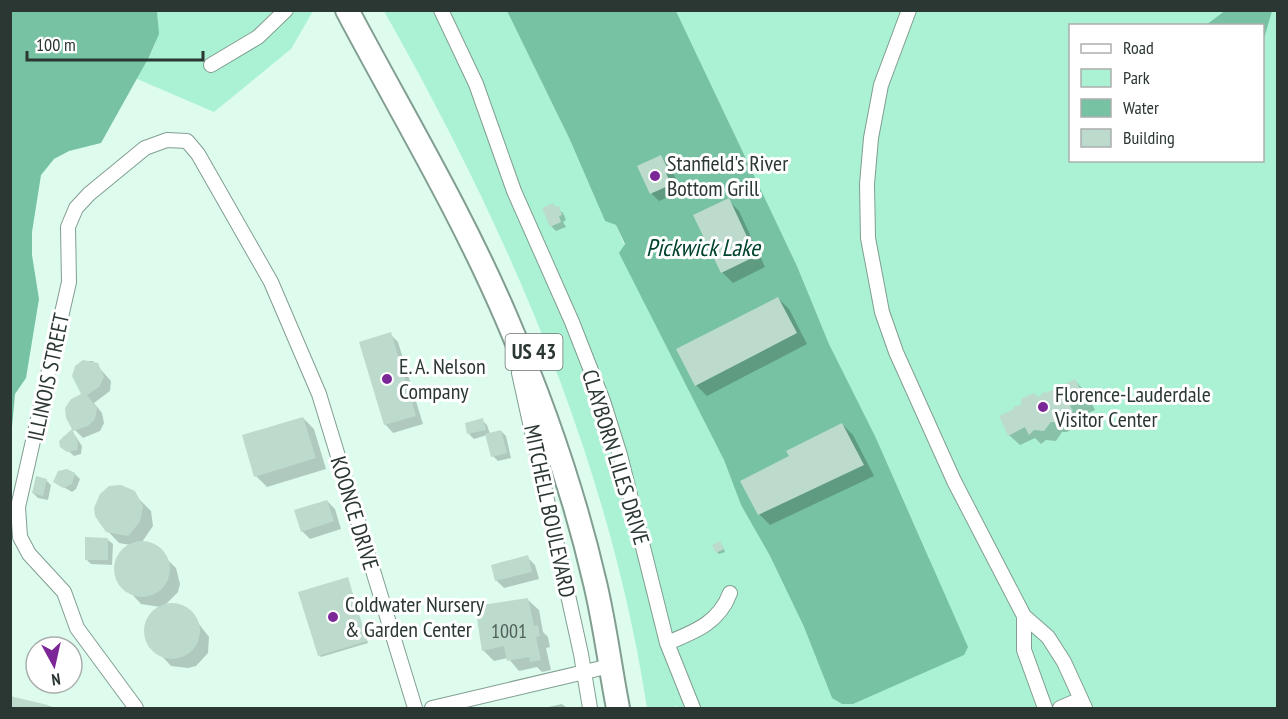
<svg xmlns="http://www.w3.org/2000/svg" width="1288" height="719" font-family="'PT Sans Narrow',sans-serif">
<rect width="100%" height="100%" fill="#ddfcee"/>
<path fill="#aaf2d3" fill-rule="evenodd" d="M157,11H313L291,49L214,112L135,78C153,52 160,43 157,11Z
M384,11H507L570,140L605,221L616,225L663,337L724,460L741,505L770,556L804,627L832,698L929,558L876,438L829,344L797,266L676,11H1277V708H678L675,705L676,708H647C609,460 507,228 384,11ZM1070,26H1262V160H1070Z"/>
<path fill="#76c2a2" d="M11,10L157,11L159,34L149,57L101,143L69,151L54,159L41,175L32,232V255L39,299L26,378L15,394L11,438Z
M1226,10L1272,11L1263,42L1262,26L1206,25Z
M507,11H676L797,266L829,344L876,438L968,647L964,655L853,704H842L832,698L804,627L770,556L741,505L724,460L619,253L625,244L616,225L605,221L570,140Z"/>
<path fill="#0003" d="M661,157L669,165L676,179L672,181L676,188L673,190L675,194L659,201L651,193Z
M728,200L739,211L765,267L733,283L722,272Z
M553,205L563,213L566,220L563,222L566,227L556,231L551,226Z
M778,298L789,309L807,344L707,396L696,385Z
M390,334L398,342L423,424L393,433L385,424Z
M83,361H93L111,381L110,391L94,403L102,413L104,423L100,431L83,438L75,430L83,395Z
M1075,381L1086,392L1095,410L1080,417L1083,422L1067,432H1062L1056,441L1046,440L1041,444L1035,438L1020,445L1009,435L1039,399Z
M303,418L314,429L326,469L267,487L256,476Z
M482,420L487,425L490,434L501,431L506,436L511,458L498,461L493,456L487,435L474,439L469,434Z
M842,424L853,435L874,476L770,525L759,514L742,481L791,457Z
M72,431L82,446L81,454L74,456L61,444L63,437Z
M75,474L80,479L76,489L72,492L55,482Z
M46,480L51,485L48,500L38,498L33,493Z
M139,499L151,511L153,526L140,545H152L176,568L180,584L178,592L164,606H182L189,611L209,637L208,653L196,666L188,668L171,666L148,641L147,623L160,607L141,604L118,579L117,557L130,545L119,543L99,522L95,508Z
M327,501L335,509L341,529L310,539L302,531Z
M107,539L113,544L112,565L91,564L86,559Z
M722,545L725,552L719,554L717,552Z
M527,557L535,565L539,579L504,588L496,580Z
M347,579L368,643L321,657L319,655Z
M528,600L539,610L543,632L548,637L550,647L546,648L551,670L542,672L537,667L519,671L508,658L494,661L483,650Z
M10,697L57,708H10Z
M562,704L567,708H544Z"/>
<path fill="#bddbcd" d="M661,155L669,171L666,173L669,180L666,182L668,186L650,194L637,166Z
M729,198L756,256L721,273L693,215Z
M553,203L555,207L559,206L562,215L559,216L561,222L550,227L542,208Z
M778,297L797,333L695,386L676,349Z
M391,332L416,416L384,425L359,342Z
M83,360L98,363L104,377L99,387L87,395L97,408L95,419L88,426L73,431L66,418L65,408L71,399L81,394L72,376L75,366Z
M1075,379L1085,399L1070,406L1073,411L1057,419V422H1051L1044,431L1034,430L1029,435L1025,427L1008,436L999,416L1014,409V406L1021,405V399L1033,393L1039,397L1044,392L1046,393Z
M303,417L316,458L254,477L242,435Z
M483,418L486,430L467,434L465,423Z
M842,423L864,465L758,515L740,481L789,456L786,451Z
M72,429L78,443L77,450L67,452L60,447L59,441Z
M501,430L507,453L491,457L485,434Z
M67,469L75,473L72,484L63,488L53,482L58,471Z
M36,476L47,479L43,496L32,493Z
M121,485L135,491L143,506L140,522L128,536L106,532L95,516L94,508L100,494L109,486Z
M327,500L334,521L301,532L294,510Z
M85,537L108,538V560H85Z
M720,541L724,549L716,553L712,545Z
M114 569a28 28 0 1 1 56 0a28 28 0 1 1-56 0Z
M528,555L532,572L495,581L491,565Z
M348,577L367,641L318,656L298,592Z
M528,598L534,626L538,625L540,636L536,637L541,660L530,662L529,657L507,661L504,646L482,651L475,606Z
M144 631a28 28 0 1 1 56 0a28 28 0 1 1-56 0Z
M10,696L48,705V708H10Z"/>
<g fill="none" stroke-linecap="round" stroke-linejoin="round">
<g stroke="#819e91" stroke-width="16">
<path id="minor" d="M441,10L476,84L514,191L572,322L603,401L620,455L667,643L693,708
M909,10L881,85L871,138L867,184L868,238L882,312L896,352L954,481L1024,616L1048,637L1064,662L1085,708
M211,65L258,37L286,10
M519,373L581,654L590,708
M1024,616V650L1045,708
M667,643C694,632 719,623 730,593
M136,708L77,628L64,592L29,554L20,537L18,507L69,282L68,227L76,208L89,194L145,148L167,140L187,141L198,154L271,282L319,394L415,708
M432,708L610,666
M1060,708L1081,699"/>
</g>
<g stroke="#819e91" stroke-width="26">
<path id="trunk" d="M347,10C401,112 461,212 506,317C543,403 574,492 595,583C605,625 610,667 618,708"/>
</g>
<use href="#minor" stroke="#fff" stroke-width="14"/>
<use href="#trunk" stroke="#fff" stroke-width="22"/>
</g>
<g fill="#7b2797" stroke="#fff" stroke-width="2">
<circle cx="655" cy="176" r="6"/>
<circle cx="387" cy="379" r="6"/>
<circle cx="1043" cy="407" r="6"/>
<circle cx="333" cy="617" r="6"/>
</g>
<g text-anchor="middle" stroke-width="6" stroke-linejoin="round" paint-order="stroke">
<g font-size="20" fill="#506059">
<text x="509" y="638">1001</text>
</g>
<rect fill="#fff" stroke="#6b7370" stroke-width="1.5" x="505.5" y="334" width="57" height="36" rx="4.5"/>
<g font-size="21" font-weight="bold" fill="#2b3732">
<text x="534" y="359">US 43</text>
</g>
<g font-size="22" fill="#2b3732" stroke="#fff" text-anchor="start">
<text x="667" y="171">Stanfield's River<tspan x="667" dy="25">Bottom Grill</tspan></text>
<text x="399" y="374">E. A. Nelson<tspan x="399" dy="25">Company</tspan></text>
<text x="1055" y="402">Florence-Lauderdale<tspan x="1055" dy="25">Visitor Center</tspan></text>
<text x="345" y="612">Coldwater Nursery<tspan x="345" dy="25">&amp; Garden Center</tspan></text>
</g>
<g font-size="22" fill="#2b3732" stroke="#fff">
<text transform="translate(48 377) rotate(-78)" y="8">ILLINOIS STREET</text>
<text transform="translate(616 457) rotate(73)" y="8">CLAYBORN LILES DRIVE</text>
<text transform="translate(550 511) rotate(78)" y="8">MITCHELL BOULEVARD</text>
<text transform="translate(355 513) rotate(73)" y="8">KOONCE DRIVE</text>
</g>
<g font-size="24" font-style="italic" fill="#00432f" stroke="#fff">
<text x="703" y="256">Pickwick Lake</text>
</g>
</g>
<rect width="1288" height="719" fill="none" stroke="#2b3732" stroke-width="24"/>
<rect x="1069" y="24" width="195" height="138" fill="#ffffff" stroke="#aaafad" stroke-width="1.5"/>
<rect x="1081" y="44" width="30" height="9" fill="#ffffff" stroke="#aaafad" stroke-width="1.5"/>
<text x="1123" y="54" font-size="18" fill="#2b3732">Road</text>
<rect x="1081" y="69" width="30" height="18" fill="#aaf2d3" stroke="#aaafad" stroke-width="1.5"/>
<text x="1123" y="84" font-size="18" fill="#2b3732">Park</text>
<rect x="1081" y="99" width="30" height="18" fill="#76c2a2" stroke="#aaafad" stroke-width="1.5"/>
<text x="1123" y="114" font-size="18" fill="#2b3732">Water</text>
<rect x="1081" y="129" width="30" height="18" fill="#bddbcd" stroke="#aaafad" stroke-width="1.5"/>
<text x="1123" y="144" font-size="18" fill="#2b3732">Building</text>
<g transform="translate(54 665) rotate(172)"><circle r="28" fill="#ffffff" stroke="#aaafad" stroke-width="1.5"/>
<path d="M0-4.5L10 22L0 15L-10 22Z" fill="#7b2797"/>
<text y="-9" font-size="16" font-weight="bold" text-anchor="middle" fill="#2b3732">N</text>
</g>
<path d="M27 51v9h176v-9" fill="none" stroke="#2b3732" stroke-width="3"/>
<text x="36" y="51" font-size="18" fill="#2b3732" stroke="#ffffff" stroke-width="4.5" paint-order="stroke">100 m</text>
</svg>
